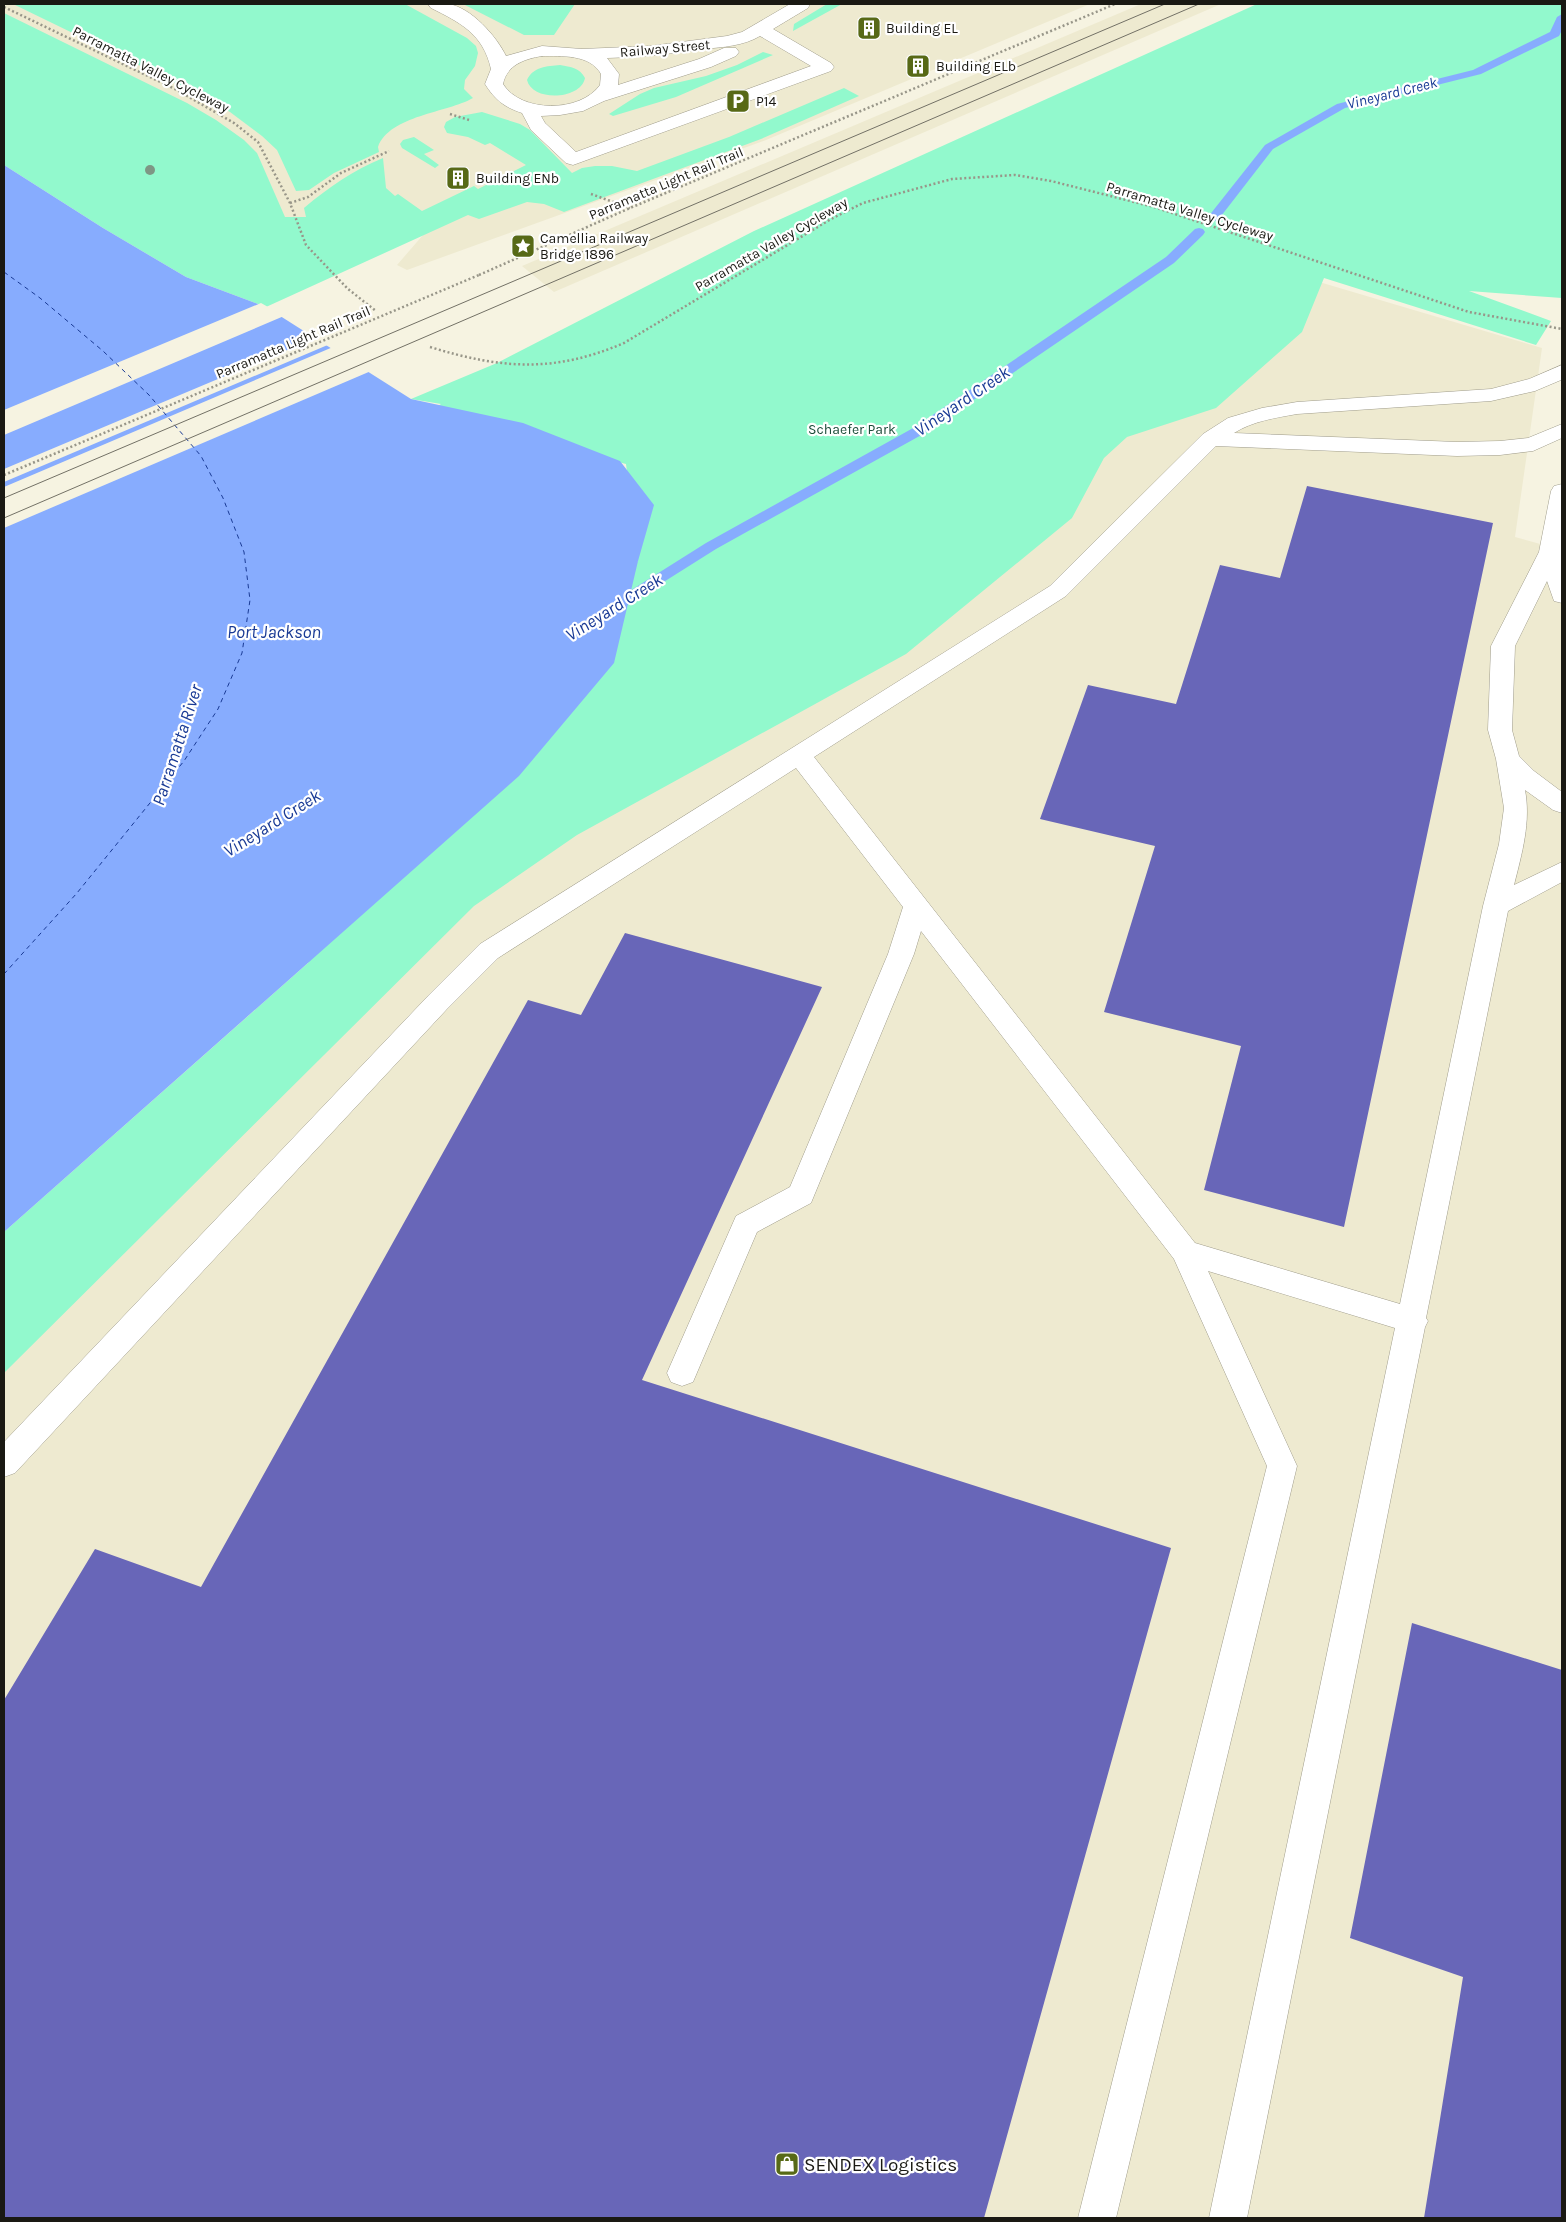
<svg xmlns="http://www.w3.org/2000/svg" width="1566" height="2222" font-family="Karla,sans-serif">
<rect width="100%" height="100%" fill="#f6f3e1"/>
<path fill="#eeead0" d="M4,4H1090L766,140L407,270L397,265L423,235L285,218L4,72Z
M1141,4H1221L554,292L522,266Z
M1299,276L1542,348L1515,537L1562,550V2218H4V1355L361,984Z"/>
<path fill="#92f9cd" d="M13,4H405L467,38L476,46L478,53L475,66L465,80L464,89L473,98C447,113 390,115 378,147L379,152L334,173L309,190L296,191L277,150L262,136L230,112L190,90Z
M463,4H575L554,35H524Z
M827,4H842L793,31L794,24Z
M1257,4H1562V298L1469,291L1551,321L1536,345L1324,278L1302,332L1216,408L1127,437L1104,458L1072,518L906,654L577,835L474,906L4,1373V1232L308,963L323,934L638,561L626,464L428,413L441,404L411,399L497,363L754,231Z
M4,13L187,103L216,120L244,140L257,153L285,217H306L304,208C329,187 352,171 383,158L386,188L395,196L398,194L422,211L474,186L478,189L526,165L490,143L485,145L468,137L447,133L444,127L446,122L455,117L482,112L520,124L530,130L572,173L582,168L595,166H612L637,171L729,137L844,88L859,96L761,139L564,212L544,204L527,202L479,219L468,215L266,307L186,277L103,228L4,165Z
M763,52L773,55L676,97L613,116L609,114L640,94L654,88L706,76L737,65Z
M560,65C571,67 580,68 585,78C581,100 532,102 527,80C533,67 547,66 560,65Z
M414,137L434,150L424,154L439,165L435,168L402,148L400,144L403,140Z"/>
<path fill="#87acfe" d="M4,165L103,228L186,277L266,307L411,399L523,423L620,461L654,505L638,561L614,663L519,776L4,1232Z"/>
<path fill="#f6f3e1" d="M261,303L284,316L4,435V410Z
M318,337L330,344L4,482V469Z
M333,347L371,371L4,528V487Z"/>
<g fill="none" stroke-linecap="round" stroke-linejoin="round">
<path fill="#87acfe" fill-rule="evenodd" d="M1562,14V30L1559,36L1481,74L1345,108L1273,149L1218,220L1214,221L1208,217L1265,145L1337,104L1473,70L1550,32L1557,17Z
M1199,228L1203,229L1205,232L1203,235L1174,263L925,433L716,549L616,612H606L604,609L606,606L706,543L915,427L1166,257L1195,229Z"/>
<path stroke="#193a95" stroke-width="1" stroke-dasharray="4.5 4" stroke-linecap="butt" d="M4,272L40,298L103,351L149,395L201,456L223,498L244,552L250,600L242,653L218,709L184,761L77,893L4,974"/>
</g>
<path fill="#6866b8" d="M1307,486L1493,523L1344,1227L1204,1190L1241,1046L1104,1012L1155,846L1040,819L1088,685L1176,704L1220,565L1280,578Z
M625,933L822,987L642,1380L1171,1548L984,2218H4V1700L95,1549L201,1587L528,1000L581,1015Z
M1412,1623L1562,1670V2218H1424L1463,1977L1350,1938Z"/>
<g fill="none" stroke-linecap="round" stroke-linejoin="round">
<g stroke="#a09d8c" stroke-width="1">
<path id="minor" d="M428,4C434,4 442,3 448,4C471,7 497,37 506,56L542,46L582,49L651,46L727,36L742,32L790,4H810L808,8L773,29L831,63L834,67L831,71L573,165L566,163L531,130L522,113C504,107 495,100 485,84L491,69C483,34 461,23 431,8ZM760,36L811,66L576,152L545,123L541,116L560,115L583,111L604,101L711,67L736,56L739,52L736,48H724L699,59L618,85L619,74L607,58C640,57 671,54 704,49C722,47 744,46 760,36ZM542,56C561,56 590,54 601,74L600,85C580,113 521,113 503,84C507,65 524,59 542,56Z
M1562,365L1561,380L1535,391L1491,401L1297,414C1275,418 1253,421 1234,433L1457,442L1500,441L1528,438L1562,424V438L1533,451L1500,455L1457,456L1216,446L1066,596L814,757L1195,1243L1400,1304L1483,906L1499,844L1504,808L1496,759L1488,730L1491,646L1539,552L1551,491L1554,486L1562,484V603L1554,601L1547,581L1515,646L1512,730L1519,756L1534,771L1562,792V813L1553,810L1525,790C1531,822 1522,853 1514,885L1562,862V882L1508,911L1426,1318L1428,1321L1425,1327L1247,2218H1209L1395,1328L1208,1271L1297,1466L1116,2218H1078L1267,1466L1174,1259L921,931L914,954L811,1203L757,1232L693,1382L682,1386L671,1382L667,1373L736,1216L790,1187L888,954L903,907L796,768L498,958L447,1009L15,1473L4,1477V1442L429,995L480,944L1050,586L1203,434L1228,418L1262,408L1297,402L1491,389L1529,379Z"/>
</g>
<path stroke="#989689" stroke-width="2.5" stroke-dasharray="2 2.5" stroke-linecap="butt" d="M4,7L177,90L234,123L258,142L290,203L306,245L348,289L376,311
M450,114L469,120
M591,194L630,208
M290,203L308,197L341,173L389,151
M479,275L630,208L1115,4
M430,347C502,369 554,373 624,343L831,219L863,203L952,179L1015,175L1051,181L1154,207L1469,312L1562,329"/>
<use href="#minor" fill="#fff" fill-rule="evenodd"/>
<path stroke="#737166" stroke-width="1" d="M4,498L1165,4
M4,518L1199,4"/>
<path stroke="#989689" stroke-width="2.5" stroke-dasharray="2 2.5" stroke-linecap="butt" d="M4,475L479,275"/>
</g>
<circle fill="#7e9785" cx="150" cy="170" r="5"/>
<defs>
<g id="building-square" transform="scale(1.25)"><rect x="-9" y="-9" width="18" height="18" rx="4" fill="#576916" stroke="#fff"/><path d="M-4-6H4V6H1V3H-1V6H-4ZM-2.5-4.3h1.7v1.8h-1.7ZM.8-4.3h1.7v1.8H.8ZM-2.5-1h1.7V.8h-1.7ZM.8-1h1.7V.8H.8Z" fill="#fff"/></g>
<g id="parking-square" transform="scale(1.25)"><rect x="-9" y="-9" width="18" height="18" rx="4" fill="#576916" stroke="#fff"/><path d="M-3.5-5.5H1a3.5 3.5 0 0 1 0 7H-1V5.5H-3.5ZM-1-3.4V-.6H.8a1.4 1.4 0 0 0 0-2.8Z" fill="#fff"/></g>
<g id="sight-square" transform="scale(1.25)"><rect x="-9" y="-9" width="18" height="18" rx="4" fill="#576916" stroke="#fff"/><path d="M0-6L1.8-2.2L6-1.7L2.9 1.2L3.7 5.4L0 3.3L-3.7 5.4L-2.9 1.2L-6-1.7L-1.8-2.2Z" fill="#fff"/></g>
<g id="shop-square" transform="scale(1.25)"><rect x="-9" y="-9" width="18" height="18" rx="4" fill="#576916" stroke="#fff"/><path d="M-5-2.5h2.3a2.7 3.5 0 0 1 5.4 0H5L5.5 6h-11ZM-1.5-2.5h3a1.5 2.3 0 0 0-3 0Z" fill="#fff"/></g>
</defs>
<g fill-rule="evenodd">
<use href="#building-square" x="869" y="28"/>
<use href="#building-square" x="918" y="66"/>
<use href="#parking-square" x="738" y="101"/>
<use href="#building-square" x="458" y="178"/>
<use href="#sight-square" x="523" y="246"/>
<use href="#shop-square" x="787" y="2164"/>
</g>
<g text-anchor="middle" stroke-width="4.5" stroke-linejoin="round" paint-order="stroke">
<g font-size="14" fill="#1a1913" stroke="#fff" text-anchor="start">
<text x="886" y="33">Building EL</text>
<text x="936" y="71">Building ELb</text>
<text x="756" y="106">P14</text>
<text x="476" y="183">Building ENb</text>
<text x="540" y="243">Camellia Railway<tspan x="540" dy="16">Bridge 1896</tspan></text>
</g>
<g font-size="14" fill="#1a1913" stroke="#fff">
<text transform="translate(665 48) rotate(-5)" y="5">Railway Street</text>
<text transform="translate(151 69) rotate(27)" y="5">Parramatta Valley Cycleway</text>
<text transform="translate(666 183) rotate(-23)" y="5">Parramatta Light Rail Trail</text>
<text transform="translate(1190 211) rotate(17)" y="5">Parramatta Valley Cycleway</text>
<text transform="translate(771 244) rotate(-30)" y="5">Parramatta Valley Cycleway</text>
<text transform="translate(293 342) rotate(-23)" y="5">Parramatta Light Rail Trail</text>
</g>
<g font-size="14" fill="#1b4c39" stroke="#fff">
<text x="852" y="434">Schaefer Park</text>
</g>
<g font-size="15" font-style="italic" fill="#193a95" stroke="#fff">
<text transform="translate(1392 93) rotate(-14)" y="5">Vineyard Creek</text>
</g>
<g font-size="18" font-style="italic" fill="#193a95" stroke="#fff">
<text transform="translate(962 401) rotate(-34)" y="6">Vineyard Creek</text>
<text transform="translate(614 607) rotate(-32)" y="6">Vineyard Creek</text>
<text x="274" y="638">Port Jackson</text>
<text transform="translate(177 745) rotate(-72)" y="6">Parramatta River</text>
<text transform="translate(272 823) rotate(-32)" y="6">Vineyard Creek</text>
</g>
<g font-size="19" fill="#1a1913" stroke="#fff" text-anchor="start">
<text x="804" y="2171">SENDEX Logistics</text>
</g>
</g>
<rect width="1566" height="2222" fill="none" stroke="#1a1913" stroke-width="10"/>
</svg>
